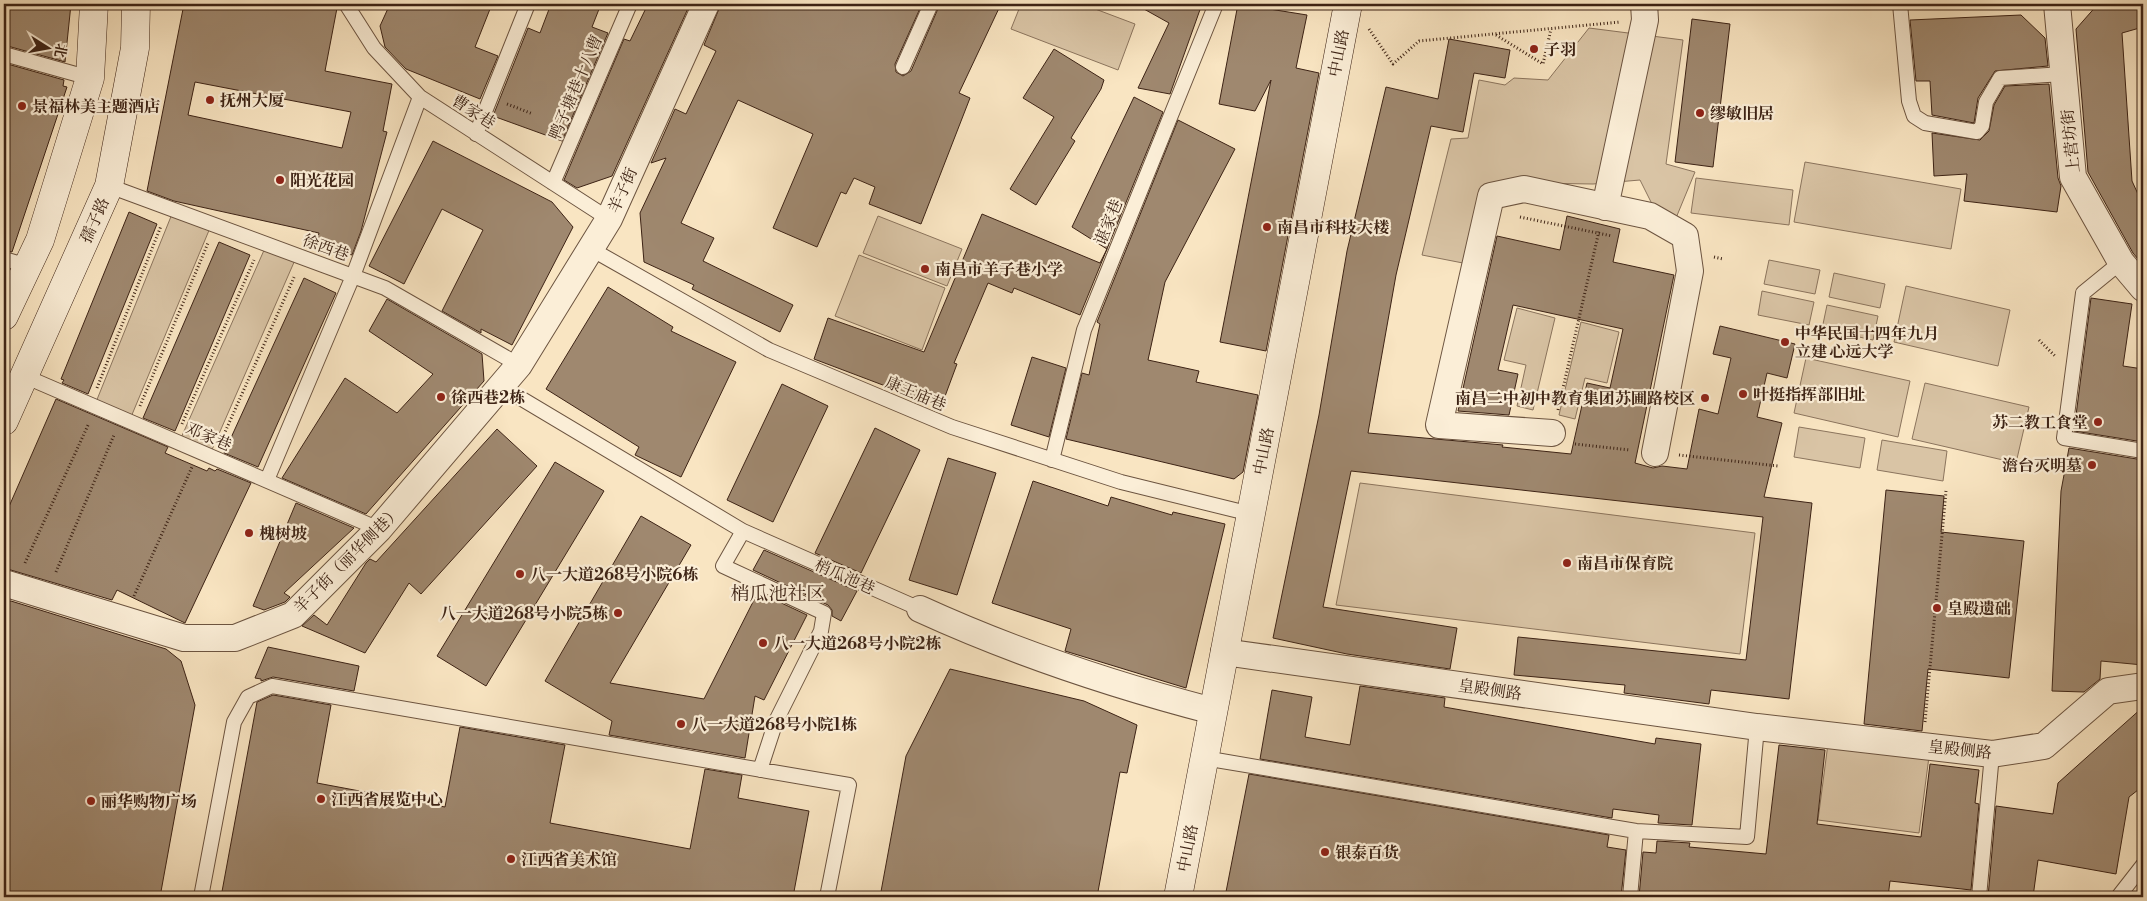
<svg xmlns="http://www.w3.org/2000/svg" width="2147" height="901" font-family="'Libre Bodoni','Noto Serif SC',serif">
<rect width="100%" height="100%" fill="#f9e5c2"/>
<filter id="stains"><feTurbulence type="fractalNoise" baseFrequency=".004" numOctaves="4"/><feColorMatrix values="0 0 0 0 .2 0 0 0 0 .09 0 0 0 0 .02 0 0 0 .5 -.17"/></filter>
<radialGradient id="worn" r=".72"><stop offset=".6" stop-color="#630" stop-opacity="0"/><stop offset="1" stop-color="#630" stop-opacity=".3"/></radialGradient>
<path fill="#d9c4a5" stroke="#8b745d" d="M1021,4H1082L1135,24L1118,70L1011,29Z
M1589,28L1683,40L1666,164L1695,172L1676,218L1653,206L1640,180L1593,184L1529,183L1485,191L1468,264L1422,255L1451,139L1468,138L1479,80L1505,85L1514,78L1548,80Z
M1805,162L1961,189L1951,249L1794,222Z
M1696,178L1793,190L1789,225L1691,213Z
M172,214L210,228L131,417L96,402Z
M878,216L962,249L947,286L863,253Z
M265,248L295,260L211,452L181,438Z
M859,255L945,288L922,350L835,316Z
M1769,260L1820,270L1815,294L1764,284Z
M1834,273L1885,284L1880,308L1829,297Z
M1906,286L2010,310L1998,366L1894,342Z
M1762,291L1814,302L1809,325L1758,315Z
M1827,305L1878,316L1873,340L1822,329Z
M1517,308L1555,318L1533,410L1517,406L1526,365L1504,360Z
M1581,322L1619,332L1607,383L1585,378L1575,419L1559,415Z
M1806,358L1910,381L1898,437L1794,413Z
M1925,383L2029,407L2016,463L1912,439Z
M1799,427L1865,438L1860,468L1794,457Z
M1882,440L1947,451L1943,481L1877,470Z
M1360,483L1755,533L1740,654L1336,605Z
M1829,736L1930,749L1919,833L1818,820Z"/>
<path fill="#9f886f" stroke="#3d2315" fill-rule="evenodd" d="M4,4H71L65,62L4,45Z
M184,4H316L337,8L325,71L392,84L383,131L387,132L361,231L352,255L316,245L319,233L174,201L147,191ZM195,82L351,112L342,148L188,115Z
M390,4H492L475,47L498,56L480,99L406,69L385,47L380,26Z
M551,4H601L592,27L608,33L562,141L493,116L528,28L540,33Z
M648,4H690L612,176L577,188L564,180L624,39L630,41Z
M721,4H922L895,64L896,72L903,76L911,71L940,4H1001L959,93L970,98L921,224L869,204L875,187L854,178L846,194L841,192L817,247L773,228L813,134L738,100L681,223L714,238L703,261L793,305L780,332L692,289L694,285L644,262L640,213L666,158L651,163L675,109L686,114L716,51L704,45Z
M1135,4H1202L1170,94L1138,88L1169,23Z
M1238,4L1307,15L1296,68L1319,73L1266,351L1220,342L1271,80L1255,111L1219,104Z
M2098,4H2138L2143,21V27L2122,33L2132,181L2143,205V265L2133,253L2088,172L2076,29Z
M2021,15L2045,38L2048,66L1995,71L1978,98L1974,123L1932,115L1930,81H1916L1910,20Z
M1692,19L1730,24L1713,167L1675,162Z
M1449,39L1510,50L1505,78L1474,73L1463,132L1431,126L1396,275L1368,433L1503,445L1502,447L1571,454L1587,383L1610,388L1623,329L1513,305L1498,370L1518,374L1509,415L1458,411L1497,236L1560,250L1567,216L1620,229L1613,262L1674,275L1635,463L1653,468L1662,466L1687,469L1699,409L1718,414L1731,358L1713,354L1720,326L1795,344L1787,378L1767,373L1757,417L1782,423L1764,497L1812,503L1789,699L1711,690L1709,704L1624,693L1625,685L1514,675L1518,637L1746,660L1763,517L1351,471L1323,607L1457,628L1450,669L1347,654L1273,638L1319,415L1347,251L1386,87L1438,99Z
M1054,49L1104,80L1101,89L1071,138L1075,141L1036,205L1010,189L1054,117L1023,98Z
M4,63L64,80L63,86L67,87L12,252L4,250Z
M2049,84L2058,178L2061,186L2057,212L1964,201L1967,174L1934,176L1932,133L1980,140L1989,131L1994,105L2005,86Z
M1134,97L1163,112L1080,315L1014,288L1012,293L988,283L954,363L957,364L941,407L814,359L828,318L924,352L982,214L1100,263L1107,249L1072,227Z
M1178,120L1235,149L1165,282L1148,360L1199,371L1196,382L1258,395L1243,472L1234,479L1066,439L1082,373L1089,375L1100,324L1097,322Z
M433,141L552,202L573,227L512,345L481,329V333L442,311L483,230L442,209L404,284L369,266Z
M129,212L157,224L88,394L62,383L64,380L61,379Z
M219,242L250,255L175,431L143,418Z
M304,278L336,293L258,467L224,453Z
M608,287L673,327L671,331L736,362L681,477L635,455L639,447L546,389Z
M2091,298L2132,304L2123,366L2143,369V442L2074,431Z
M387,299L482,354L484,381L366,514L282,478L345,378L397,413L433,374L369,331Z
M1032,357L1066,368L1049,437L1011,425Z
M782,384L828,406L773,522L727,500Z
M56,399L168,447L165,453L207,471L209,468L215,471L217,469L251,483L185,623L117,590L112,600L4,568V518Z
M875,428L920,450L861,573L815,553Z
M497,429L537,466L421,594L409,583L365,653L302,626L314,615L327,625L366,563L370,559L376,562Z
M2069,448L2143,460V665L2101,661L2100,679L2084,692L2052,691L2061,491Z
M948,458L996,473L957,595L909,580Z
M555,462L604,491L486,686L437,656Z
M1033,481L1108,506L1111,497L1172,515L1173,512L1225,524L1186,688L1065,651L1071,629L992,603Z
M1886,490L1944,496L1941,532L2024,541L2009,678L1928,669L1922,731L1864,724Z
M296,503L354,528L284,593L290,597L285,602L264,610L253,606Z
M641,516L691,545L610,683L704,699L758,592L807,615L764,700L755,696L745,758L609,735L612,721L545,681Z
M764,550L857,591L841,621L832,616V610L828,605L753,570Z
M11,601L166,649L181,661L195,705L160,897H4V602Z
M268,647L359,666L354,691L273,677L261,681V679L255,678Z
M950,669L1084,701L1137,725L1127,773L1120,772L1097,897H880L906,756Z
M1360,686L1445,698L1444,707L1655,744L1656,738L1701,744L1692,825L1658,823L1659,815L1613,809L1612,818L1260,759L1272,690L1312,697L1305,737L1350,745Z
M273,695L331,705L317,783L445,807L460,727L565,745L550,823L690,849L705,769L742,775L738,798L809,811L793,897H221L257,702Z
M2143,707V786L2129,797L2116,874L2038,860L2033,897H1988L1996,806L2053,814L2058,783Z
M1779,745L1825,750L1817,824L1921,837L1930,764L1979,770L1975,803L1979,804L1971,890L1890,881L1888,897H1639L1643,852L1656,853L1657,841L1690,843L1689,847L1766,854Z
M1249,774L1609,835L1607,847L1626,850L1621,897H1225Z"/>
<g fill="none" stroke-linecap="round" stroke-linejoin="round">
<g stroke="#6c5440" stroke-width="16">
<path id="service" d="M346,4L374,48L420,97L609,219
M1900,4L1909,101L1914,116L1925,123L1977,132L1982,126L1986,102L2000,78L2063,74
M4,54L90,78
M903,67L931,4
M476,134L528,4
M553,183L630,4
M109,186L385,288L519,365
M591,249L769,350L952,427L1121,482L1251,514
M4,259L28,266
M2121,262L2083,293L2064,438L2143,451
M24,376L379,529
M502,387L743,531L920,609
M1052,460L1084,330L1216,4
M267,480L353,276L420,97
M743,531L723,566L824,613L821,631L776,721L760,770
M1204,758L1636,831L1747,837L1757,727
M201,897L234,722L248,697L272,686L849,785L827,897
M1630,897L1636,831
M1979,897L1992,754
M2118,897L2143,865"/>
</g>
<g stroke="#6c5440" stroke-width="28">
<path id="minor" d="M2057,4L2073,177L2121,262L2143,288
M1605,207L1645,20L1644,4
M1552,433L1439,425L1491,196L1524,189L1650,216L1685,236L1690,271L1655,453
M4,583L184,638H235L293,615L379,529L519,365L609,219L706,4
M920,609C1014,652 1113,685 1213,711
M1224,652L1757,727L1992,754L2044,746L2108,691L2143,686"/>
</g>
<g stroke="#3d2315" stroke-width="29">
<path id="secondary" d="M4,316L40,240L90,78L94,4
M4,421L109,186L135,48L136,4
M1178,897L1348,4"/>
</g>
<path stroke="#3d2315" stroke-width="3" stroke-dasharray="1 2.5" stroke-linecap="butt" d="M1369,29L1393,64L1419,41L1620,22
M1496,35L1543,64L1551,29
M507,104L533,114
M1520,217L1612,236
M1714,257L1723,259
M2039,340L2056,357
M97,388L161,226
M140,406L208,243
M1558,410L1599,231
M182,424L254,260
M221,441L295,275
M1575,444L1630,450
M1679,455L1778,466
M25,563L89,423
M56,572L114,435
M134,596L192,467
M1925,722L1946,491
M945,897L947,894"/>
<use href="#service" stroke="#fbeed7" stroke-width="14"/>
<use href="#minor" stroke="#fbeed7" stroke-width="26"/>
<use href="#secondary" stroke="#fbeed7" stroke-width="28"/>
</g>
<g fill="#8f2418" stroke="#fbeed7" stroke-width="2">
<circle cx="1534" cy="49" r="5"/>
<circle cx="210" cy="100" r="5"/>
<circle cx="22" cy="106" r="5"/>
<circle cx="1700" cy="113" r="5"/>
<circle cx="280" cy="180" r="5"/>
<circle cx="1267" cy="227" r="5"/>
<circle cx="925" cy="269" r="5"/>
<circle cx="1785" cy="342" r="5"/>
<circle cx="1743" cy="394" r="5"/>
<circle cx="441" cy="397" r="5"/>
<circle cx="1705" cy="398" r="5"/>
<circle cx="2098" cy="422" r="5"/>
<circle cx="2092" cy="465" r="5"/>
<circle cx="249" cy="533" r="5"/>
<circle cx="1567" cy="563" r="5"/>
<circle cx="520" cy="574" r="5"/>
<circle cx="1937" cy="608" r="5"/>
<circle cx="618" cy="613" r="5"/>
<circle cx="763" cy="643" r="5"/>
<circle cx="681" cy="724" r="5"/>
<circle cx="321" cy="799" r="5"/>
<circle cx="91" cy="801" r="5"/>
<circle cx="1325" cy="852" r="5"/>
<circle cx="511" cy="859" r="5"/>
</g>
<g text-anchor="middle" stroke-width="4.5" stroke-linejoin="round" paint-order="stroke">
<g font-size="16" font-weight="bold" fill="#3d2315" stroke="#fbeed7" text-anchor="start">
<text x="1544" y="55">子羽</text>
<text x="220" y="106">抚州大厦</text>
<text x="32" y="112">景福林美主题酒店</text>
<text x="1710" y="119">缪敏旧居</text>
<text x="290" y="186">阳光花园</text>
<text x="1277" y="233">南昌市科技大楼</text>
<text x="935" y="275">南昌市羊子巷小学</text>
<text x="1795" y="339">中华民国十四年九月<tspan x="1795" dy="18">立建 心远大学</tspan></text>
<text x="1753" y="400">叶挺指挥部旧址</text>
<text x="451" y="403">徐西巷2栋</text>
<text x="1695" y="404" text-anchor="end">南昌二中初中教育集团苏圃路校区</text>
<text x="2088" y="428" text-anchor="end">苏二教工食堂</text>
<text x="2082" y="471" text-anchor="end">澹台灭明墓</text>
<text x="259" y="539">槐树坡</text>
<text x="1577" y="569">南昌市保育院</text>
<text x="530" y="580">八一大道268号小院6栋</text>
<text x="1947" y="614">皇殿遗础</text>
<text x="608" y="619" text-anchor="end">八一大道268号小院5栋</text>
<text x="773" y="649">八一大道268号小院2栋</text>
<text x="691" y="730">八一大道268号小院1栋</text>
<text x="331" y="805">江西省展览中心</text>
<text x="101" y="807">丽华购物广场</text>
<text x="1335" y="858">银泰百货</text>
<text x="521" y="865">江西省美术馆</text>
</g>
<g font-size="16" fill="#3d2315" stroke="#fbeed7">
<text transform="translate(1338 53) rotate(-79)" y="6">中山路</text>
<text transform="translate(575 87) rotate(-67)" y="6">鸭子塘巷十八曹</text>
<text transform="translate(474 111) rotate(33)" y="6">曹家巷</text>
<text transform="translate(2070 141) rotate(-96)" y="6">上营坊街</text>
<text transform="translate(622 190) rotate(-66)" y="6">羊子街</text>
<text transform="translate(94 220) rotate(-66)" y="6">孺子路</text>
<text transform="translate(1108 222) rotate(-68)" y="6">谌家巷</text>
<text transform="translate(326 247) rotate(20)" y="6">徐西巷</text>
<text transform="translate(916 393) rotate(23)" y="6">康王庙巷</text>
<text transform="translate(209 436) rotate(23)" y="6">邓家巷</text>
<text transform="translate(1263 451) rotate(-79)" y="6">中山路</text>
<text transform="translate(347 559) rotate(-45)" y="6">羊子街（丽华侧巷）</text>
<text transform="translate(845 576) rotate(24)" y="6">梢瓜池巷</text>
<text transform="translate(1490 689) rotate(8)" y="6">皇殿侧路</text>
<text transform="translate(1960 749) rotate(6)" y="6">皇殿侧路</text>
<text transform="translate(1187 848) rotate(-79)" y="6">中山路</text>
</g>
<g font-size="19" fill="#3d2315" stroke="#fbeed7">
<text x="778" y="600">梢瓜池社区</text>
</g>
</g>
<rect width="2147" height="901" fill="none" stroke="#f9e5c2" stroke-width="20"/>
<rect x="5" y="5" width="2137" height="891" fill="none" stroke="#3d2315" stroke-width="2.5"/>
<rect x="10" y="10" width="2127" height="881" fill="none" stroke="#3d2315"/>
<g transform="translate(48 48) rotate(101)" stroke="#fbeed7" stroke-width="4" paint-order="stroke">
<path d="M0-4L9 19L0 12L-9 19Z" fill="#3d2315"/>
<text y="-8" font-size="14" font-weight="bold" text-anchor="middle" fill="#3d2315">北</text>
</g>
<rect width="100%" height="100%" filter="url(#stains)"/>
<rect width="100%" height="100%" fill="url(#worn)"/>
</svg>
